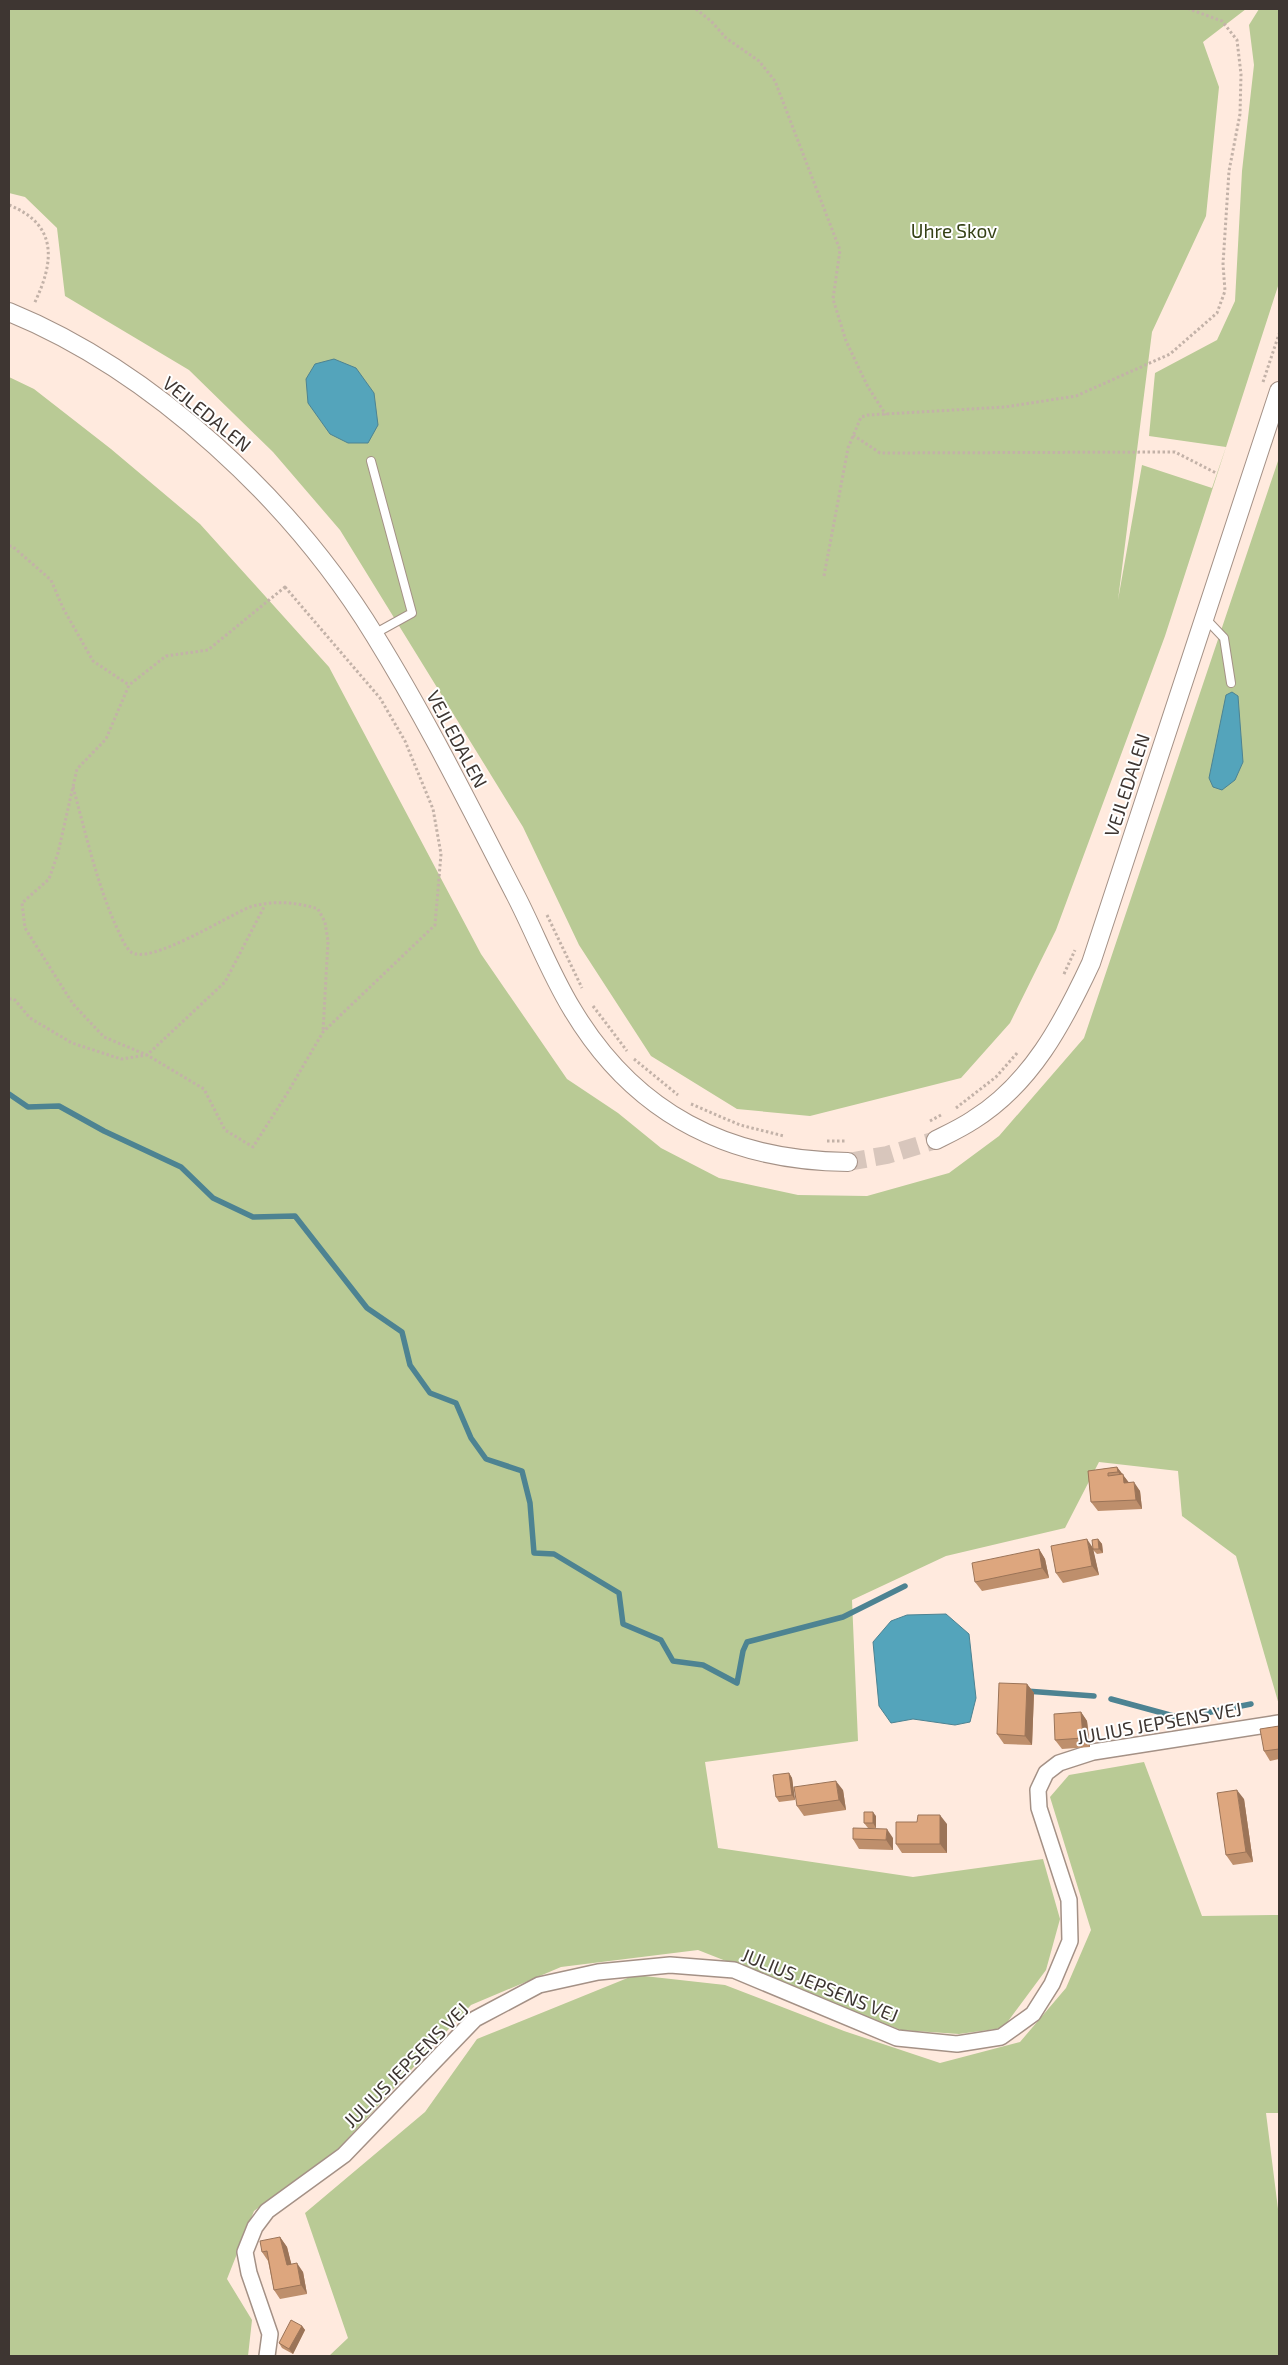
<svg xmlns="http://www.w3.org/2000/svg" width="1288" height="2365" font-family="'Exo 2',sans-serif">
<rect width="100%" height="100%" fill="#ffeade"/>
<path fill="#b9ca95" d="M9,9H1246L1203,42L1219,87L1206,216L1152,332L1118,600L1142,465L1212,488L1226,447L1149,436L1155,373L1217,340L1235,301L1242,171L1254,65L1249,25L1259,9H1279V283L1165,636L1056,930L1010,1023L961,1078L810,1116L737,1109L651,1056L579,945L523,827L340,530L273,452L189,370L65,296L57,228L25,197L9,193Z
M9,377L34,389L111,449L200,524L329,667L481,954L567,1079L618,1113L661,1148L719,1178L798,1195L867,1196L949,1173L999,1136L1084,1038L1279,458V1705L1236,1556L1182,1516L1178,1471L1099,1462L1065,1528L946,1556L852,1600L858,1741L705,1762L718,1848L913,1877L1043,1859L1060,1919L1046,1970L1003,2028L959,2034L901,2030L698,1950L561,1967L471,2005L339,2148L254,2211L227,2279L252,2320L248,2356H9Z
M1144,1762L1202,1916L1279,1915V2113H1266L1279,2217V2356H329L348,2338L305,2213L425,2112L477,2039L635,1975L725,1985L844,2031L940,2063L1020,2042L1066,1988L1091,1930L1050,1797L1069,1775Z"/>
<path fill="#54a4bb" stroke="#4d8392" d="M334,359L356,368L374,393L378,425L368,443H348L330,434L308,403L306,379L315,364Z
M1232,692L1238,696L1243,762L1235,780L1222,790L1213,787L1209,778L1226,695Z
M946,1614L969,1634L976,1698L970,1722L955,1725L913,1719L891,1723L879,1706L873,1642L891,1621L907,1615Z"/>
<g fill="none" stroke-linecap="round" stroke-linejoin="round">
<path stroke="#4d8392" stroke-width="5.5" d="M9,1094L28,1107L59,1106L104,1131L181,1167L213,1198L253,1217L295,1216L367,1308L402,1332L410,1365L430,1393L456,1403L471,1438L486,1459L522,1471L530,1503L534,1553L554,1554L619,1593L623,1624L661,1640L673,1661L703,1665L737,1683L743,1651L747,1642L843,1617L905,1586
M1026,1691L1094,1696
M1111,1699L1181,1718L1251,1704"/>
<path stroke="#d8c6bc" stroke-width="18" stroke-dasharray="18 9" stroke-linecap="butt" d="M848,1162L887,1155L936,1140"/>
<g stroke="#a49186" stroke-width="10">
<path id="service" d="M371,461L412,613L374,634
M1205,618L1224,638L1231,683"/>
</g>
<g stroke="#a49186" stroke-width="18">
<path id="minor" d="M267,2356L270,2334L249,2273L245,2252L255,2227L267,2211L344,2155L475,2019L539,1985L598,1972L670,1965L734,1970L897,2038L957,2044L1001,2037L1033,2014L1052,1984L1070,1941L1069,1900L1039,1808L1038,1790L1046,1773L1059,1763L1093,1752L1279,1723"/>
</g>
<g stroke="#a49186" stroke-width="20">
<path id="tertiary" d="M9,312C155,372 293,502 375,636C427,720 471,809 516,896C535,933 550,973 572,1009C634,1113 727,1161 848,1162
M936,1140C948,1134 961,1128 973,1120C1031,1084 1063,1023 1091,963L1279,391"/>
</g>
<path stroke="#c3b2a8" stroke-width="3" stroke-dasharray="2.5 2.5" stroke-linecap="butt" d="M696,9L711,21L726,38L759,61L775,81L840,250L833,299L846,341L868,387L886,415
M9,205C59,225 54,263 34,304
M1263,382L1279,334
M853,435L880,453L1175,452L1216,473
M9,546H12L51,580L63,608L93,661L129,685
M824,576L848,448L861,417L868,415L1005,407L1076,396L1170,354L1217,313L1225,291L1223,264L1229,171L1240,114L1241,74L1237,40L1222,21L1189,9
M285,587L380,698L405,741L433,809L441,854L435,925L323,1032L288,1092L253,1147L225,1130L204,1089L147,1055L104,1037L73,1004L25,928L22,903L49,879L58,853L77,769L106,739L129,685L166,656L208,650Z
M73,787C86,834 96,881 116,926C120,934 124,946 131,952C149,966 229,915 250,907C272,900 297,902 318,909L325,922L328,941L323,1032
M547,915L582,988
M1064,974L1075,950
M9,999H14L30,1018L72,1043L121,1059L147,1055L225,982L265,905
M593,1006L627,1051
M634,1059L678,1095
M691,1104L740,1125L784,1136
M956,1108L996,1077L1018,1052
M930,1121L941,1115
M827,1141H845"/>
<use href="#service" stroke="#fff" stroke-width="8"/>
<use href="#minor" stroke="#fff" stroke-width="15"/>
<use href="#tertiary" stroke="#fff" stroke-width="18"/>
</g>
<path fill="#be8f6c" d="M1117,1467L1129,1483L1140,1491L1142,1509L1098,1511L1091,1502L1088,1471Z
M1098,1539L1102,1544L1103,1553L1097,1554L1093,1550L1099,1575L1063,1583L1056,1573L1093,1548Z
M1039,1549L1045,1559L1049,1578L982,1591L975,1582Z
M1027,1684L1034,1693L1032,1745L1004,1744L997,1734Z
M1081,1712L1087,1721L1090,1747L1062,1749L1055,1740Z
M1279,1726V1759L1270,1761L1264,1751Z
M789,1773L792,1778L795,1800L779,1802L776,1797Z
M843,1790L846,1810L804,1816L797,1806Z
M1244,1799L1253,1862L1233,1865L1226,1855Z
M876,1816V1828H868L864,1823Z
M947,1824V1853H902L896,1844Z
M893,1838V1850L859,1849L853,1839Z
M280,2237L287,2247L291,2264L303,2272L307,2294L280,2299L274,2290L268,2261L262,2252Z
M302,2326L305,2330L293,2354L282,2348L279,2343Z"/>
<path fill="#9b7458" d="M1117,1467L1130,1484L1124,1483V1480L1118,1472Z
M1134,1482L1140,1491L1142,1509L1136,1500Z
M1087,1539L1093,1548L1099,1575L1092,1566Z
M1098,1539L1102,1544L1103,1553L1099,1549Z
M1039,1549L1045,1559L1049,1578L1042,1568Z
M1027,1684L1034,1693L1032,1745L1025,1736Z
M1081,1712L1087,1721L1090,1747L1083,1738Z
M789,1773L792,1778L795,1800L792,1795Z
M836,1781L843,1790L846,1810L839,1800Z
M1237,1790L1244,1799L1253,1862L1246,1852Z
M873,1812L876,1816V1828L873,1823Z
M940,1815L947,1824V1853L940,1844Z
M887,1829L893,1838V1850L886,1840Z
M280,2237L287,2247L294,2274L287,2265Z
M297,2263L303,2272L307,2294L301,2285Z
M302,2326L305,2330L293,2354L289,2349Z"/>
<path fill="#dda67e" stroke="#9b7458" d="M1117,1467L1118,1472L1108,1473V1476L1123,1474L1124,1483L1134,1482L1136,1500L1091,1502L1088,1471Z
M1087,1539L1092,1566L1056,1573L1051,1546Z
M1098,1539L1099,1549H1093L1092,1540Z
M1039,1549L1042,1568L975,1582L972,1563Z
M999,1683L1027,1684L1025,1736L997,1734Z
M1081,1712L1083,1738L1055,1740L1054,1714Z
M1279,1726V1749L1264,1751L1260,1729Z
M789,1773L792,1795L776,1797L773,1775Z
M836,1781L839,1800L797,1806L794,1787Z
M1237,1790L1246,1852L1226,1855L1217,1793Z
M864,1812H873V1823H864Z
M918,1815H940V1844H896V1822H917Z
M853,1828L887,1829L886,1840L853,1839Z
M280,2237L287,2265L297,2263L301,2285L274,2290L267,2251L262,2252L260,2241Z
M291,2320L302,2326L289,2349L279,2343Z"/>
<g text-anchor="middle" stroke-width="4" stroke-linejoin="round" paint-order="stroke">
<g font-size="19" fill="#354115" stroke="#fff">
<text x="954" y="238">Uhre Skov</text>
</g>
<g font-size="19" fill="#3e3632" stroke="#fff">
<text transform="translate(207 414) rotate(39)" y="7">VEJLEDALEN</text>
<text transform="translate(457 739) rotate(62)" y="7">VEJLEDALEN</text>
<text transform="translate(1127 785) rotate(-72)" y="7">VEJLEDALEN</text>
<text transform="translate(1159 1723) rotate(-10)" y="7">JULIUS JEPSENS VEJ</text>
<text transform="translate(820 1985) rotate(22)" y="7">JULIUS JEPSENS VEJ</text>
<text transform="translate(406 2065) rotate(-45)" y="7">JULIUS JEPSENS VEJ</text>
</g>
</g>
<rect width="1288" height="2365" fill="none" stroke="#3e3632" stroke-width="20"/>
</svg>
